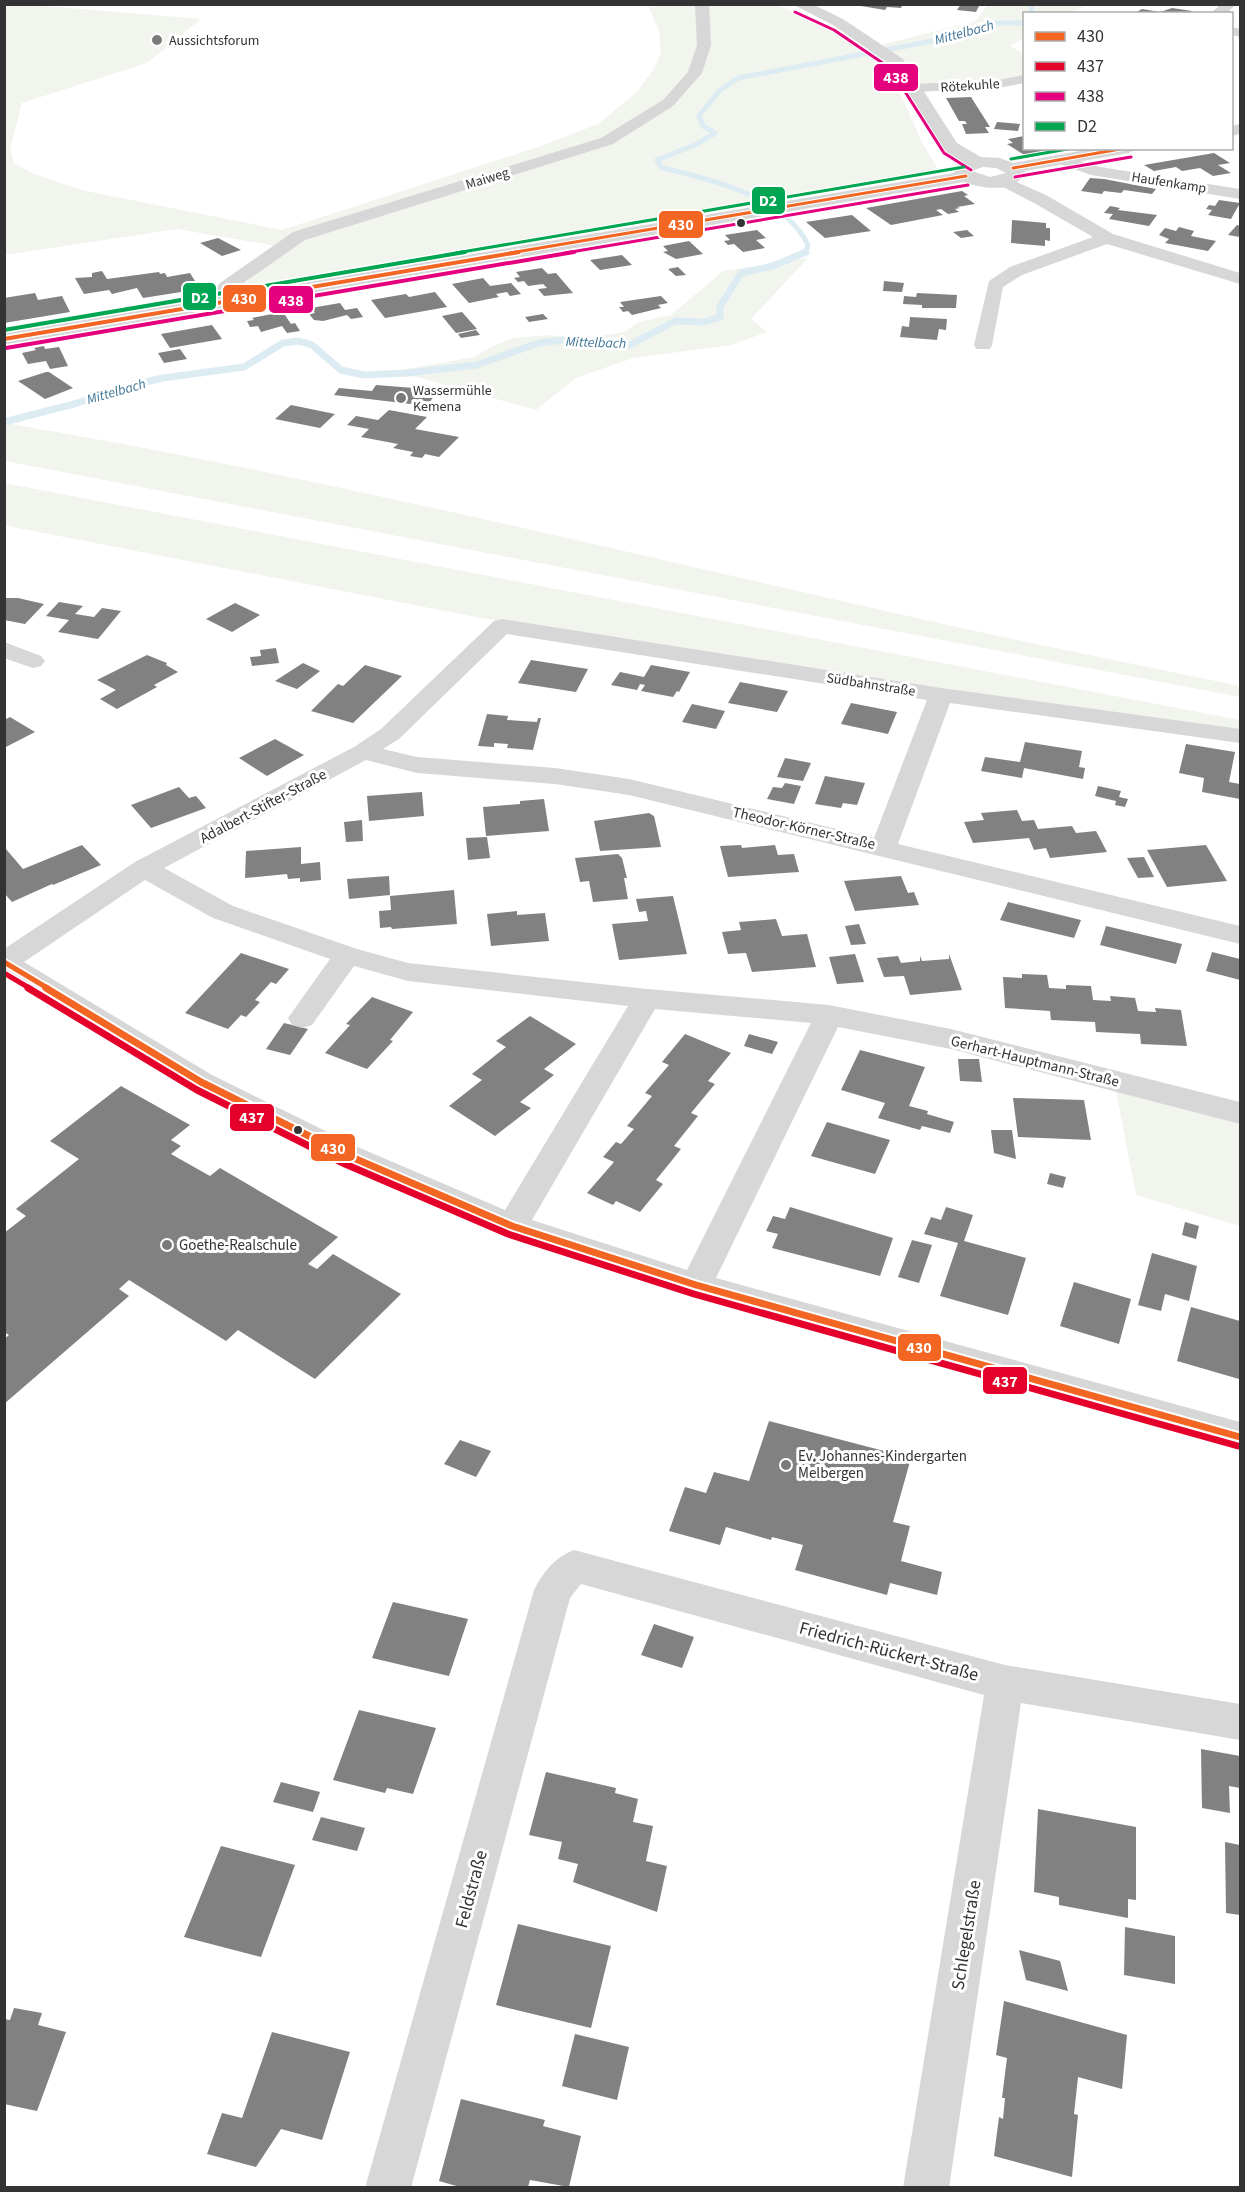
<svg xmlns="http://www.w3.org/2000/svg" width="1245" height="2192" font-family="'Source Sans 3',sans-serif">
<rect width="100%" height="100%" fill="#fff"/>
<path fill="#f1f5ed" d="M4,5H34L201,19L147,63L22,103L10,149L14,163L32,173L81,190L282,230L541,146L598,124L637,92L654,69L661,52L659,31L648,5H778L824,26L865,49L976,21L987,5H1087L1070,13L1024,14V38L1010,46L1024,54V79L998,84L898,89L923,144L938,169L925,176L712,210L244,292L256,264L277,246L177,229L5,255Z
M808,258L751,319L767,332L732,345L633,358L576,378L536,410L395,371L474,357L491,347L514,338L549,335L582,339L625,332L639,322L671,315L723,271Z
M5,423C326,477 642,557 961,628C1054,648 1147,667 1240,686V697L5,461Z
M4,483L1240,720V731L920,687L481,618L18,528L5,525Z
M1116,1091L1240,1124V1226L1136,1195Z"/>
<g fill="none" stroke-linecap="round" stroke-linejoin="round">
<path stroke="#ddebf3" stroke-width="5" d="M1031,4L1032,14
M803,253L806,252L808,245C783,194 711,181 661,167L657,160L695,145L715,133L703,126L699,116L719,91L738,78L943,39L997,23H1024"/>
<path stroke="#ddebf3" stroke-width="7" d="M4,422L74,404L132,385L163,378L244,367L283,343L299,341L312,345L341,370L364,375L408,373L476,365L539,343L563,340L630,345L675,321L704,322L720,317V307L741,273L773,266L806,252"/>
</g>
<path fill="#818181" d="M849,4H903L901,8L887,7L885,10Z
M961,4H980L976,12L957,10Z
M1172,8L1192,11L1187,14L1135,13L1142,9L1160,12Z
M971,97L990,127H985L989,133L966,134L962,124H967L965,121H959L946,98Z
M997,122L1020,124L1018,131L994,129Z
M1024,136V148H1047L1052,151L1026,156L1007,144L1013,143L1008,139Z
M1214,153L1230,163L1218,165L1231,173L1213,176L1200,168L1182,171L1176,167L1154,171L1144,165Z
M1090,178L1104,179L1156,189L1152,194L1124,190L1121,193L1104,191L1102,194L1081,191Z
M962,191L968,195L964,196L975,204L957,207L960,208L955,209L959,212L948,214L941,209L936,210L943,215L891,225L866,208Z
M1219,200L1240,203L1231,219L1208,215L1212,210L1206,209L1209,205L1215,206Z
M1110,206L1120,208L1118,210L1157,215L1149,226L1109,219L1113,214L1104,213Z
M852,215L871,231L825,238L806,222Z
M1012,220L1046,223V228H1050V241L1045,240V246L1011,243Z
M1237,225L1240,226V237L1228,235Z
M1179,227L1194,231L1191,236L1216,241L1208,251L1165,243L1169,239L1159,235L1165,228L1176,231Z
M757,230L766,238L756,240L765,248L743,252L734,244L728,245L724,241L730,240L725,235Z
M967,230L974,236L961,238L953,232Z
M218,238L241,250L222,256L200,243Z
M689,241L703,254L676,259L663,252L668,251L663,246Z
M622,255L632,265L600,270L590,260Z
M678,267L686,275L676,276L668,269Z
M542,268L548,274L556,273L573,293L544,296L538,289L547,288L543,284L528,286L524,281L518,282L514,278L520,277L516,272Z
M102,271L107,279L159,272L160,274L165,273L167,277L190,273L200,289L143,298L137,288L112,294L109,290L84,294L75,278L92,277V273Z
M483,278L490,286L511,283L521,294L510,296L507,292L496,294L499,297L469,303L452,284Z
M884,281L904,283L902,292L883,291Z
M435,292L447,307L385,318L371,300L406,294L409,297Z
M35,293L38,300L62,296L70,312L4,323V298Z
M917,293L957,295L956,308H922V305L903,304L904,296L916,297Z
M661,296L668,303L658,305L661,308L632,315L628,311L623,312L619,307H624L620,302Z
M340,303L345,310L357,308L363,317L351,319L347,315L323,321L314,320L309,314L315,313L311,308Z
M283,312L291,324L295,323L300,331L287,333L282,326L261,332L258,326L250,327L247,321L254,320L252,318Z
M462,312L477,329L456,333L442,316Z
M543,314L548,319L529,322L525,317Z
M910,317L947,319L946,330L939,329L937,340L900,337L902,326L909,327Z
M212,325L222,339L170,348L161,334Z
M476,330L480,335L461,338L458,334Z
M44,346L45,349L59,347L68,366L50,369L46,361L28,364L22,353L36,350L34,348Z
M180,349L187,359L164,363L158,353Z
M46,372H49L73,388L45,399L18,381Z
M376,385L414,388L411,392L434,395L428,406L334,395L339,388L372,391Z
M291,405L335,414L320,428L275,419Z
M389,410L427,417L415,429L459,437L439,457L425,454L422,458L410,456L413,452L393,448L398,444L361,437L369,429L347,425L356,416L378,420Z
M4,598H18L44,604L25,624L4,620Z
M59,602L83,606L75,614L94,617L102,608L121,611L98,639L58,632L69,620L46,616Z
M235,603L260,615L232,632L206,619Z
M276,648L279,663L252,666L250,657L261,656L260,650Z
M147,655L167,663L166,665L178,672L154,685L157,687L117,709L100,699L116,690L97,680Z
M531,660L588,669L576,692L518,683Z
M303,663L320,671L297,689L275,681Z
M365,665L402,676L353,723L311,711L338,684L343,686Z
M651,665L690,672L679,692L677,691L673,697L641,691L645,685L640,684L637,690L611,685L620,672L644,677Z
M740,682L788,691L777,712L728,703Z
M851,703L897,712L888,734L841,724Z
M692,704L725,711L716,729L682,722Z
M487,714L508,716L507,720L537,722L538,718H541L533,750L507,748L508,744L494,743V747L478,746Z
M10,717L35,732L4,748V720Z
M275,739L304,755L267,776L239,758Z
M1025,742L1082,751L1079,767L1085,768L1083,779L1024,768L1022,778L981,771L985,757L1020,762Z
M1186,744L1235,752L1229,782L1240,784V799L1202,792L1204,778L1179,773Z
M785,758L811,763L803,781L777,777Z
M825,776L865,783L857,805L843,803L841,808L815,804Z
M785,783L801,786L794,804L767,799L773,787L782,788Z
M1098,786L1121,791L1119,797L1128,799L1125,807L1115,805L1116,801L1095,796Z
M179,787L189,798L196,796L206,808L151,828L131,805Z
M422,792L424,816L369,821L367,796Z
M544,799L549,831L486,836L483,807L520,804V801Z
M1017,810L1022,821L1034,820L1038,829L1072,826L1076,833L1096,831L1107,852L1050,858L1046,848L1034,850L1029,838L973,843L964,822L984,820L981,813Z
M649,813L654,816L661,847L600,851L594,821Z
M362,820L363,841L346,842L344,822Z
M487,837L490,858L468,860L466,838Z
M82,845L101,865L53,885L52,884L12,902L4,893V850L6,849L23,869Z
M741,845L742,848L775,845L778,855L794,854L799,872L728,877L720,846Z
M1206,845L1227,881L1167,887L1147,850Z
M301,847V864L320,862L321,880L300,882V878L288,879L287,874L245,878L246,851Z
M618,854L622,858L627,878H624L628,899L593,902L589,881L580,882L575,858Z
M1144,857L1154,877L1138,878L1127,858Z
M389,876L390,895L349,899L347,879Z
M901,876L908,893L914,892L919,905L855,911L844,881Z
M454,890L457,924L392,929L391,927L380,928L379,911L391,910L390,896Z
M673,896L687,954L619,960L612,924L648,921L646,911L639,912L636,899Z
M1008,902L1081,920L1074,938L1000,920Z
M517,911V915L545,913L549,941L491,946L487,914Z
M776,919L782,936L807,934L816,967L752,972L746,953L728,954L722,932L741,930L739,922Z
M859,924L866,944L851,945L845,926Z
M1106,926L1182,944L1176,964L1100,945Z
M1212,952L1240,959V980L1206,971Z
M241,953L289,969L276,984L271,982L255,1000L260,1002L246,1017L241,1015L228,1029L185,1013Z
M855,954L864,982L837,984L829,957Z
M949,954L962,990L910,995L904,976L884,977L877,958L898,956L901,963L920,961V956L922,961L949,959Z
M1022,974L1047,975L1049,988L1066,989V985L1091,986L1093,1000L1111,1001L1110,996L1135,998L1138,1011L1156,1012L1155,1008L1181,1010L1187,1046L1141,1044L1140,1034L1096,1032L1095,1022L1051,1020L1050,1011L1005,1008L1003,977L1022,978Z
M372,997L413,1012L390,1040L393,1041L367,1069L325,1053L350,1025L346,1024Z
M530,1016L576,1044L544,1069L554,1075L520,1102L531,1108L495,1136L449,1106L482,1080L472,1074L506,1047L496,1041Z
M284,1023L308,1029L290,1055L266,1049Z
M685,1034L731,1053L708,1081L715,1084L691,1113L698,1116L674,1146L681,1149L656,1180L663,1184L640,1212L616,1201L613,1205L587,1193L614,1162L603,1157L616,1142L621,1144L634,1129L627,1126L652,1096L645,1093L669,1065L662,1062Z
M749,1034L778,1042L772,1054L744,1046Z
M860,1050L925,1067L909,1106L928,1111L927,1114L954,1122L950,1133L922,1126L920,1130L878,1118L885,1103L841,1090Z
M958,1059H979L982,1082L960,1081Z
M121,1086L190,1125L171,1140L181,1146L171,1154L210,1176L220,1168L338,1237L308,1264L317,1269L333,1254L401,1294L315,1379L238,1330L226,1341L129,1280L119,1289L129,1296L4,1404V1339L9,1335L4,1332V1233L26,1216L16,1209L79,1159L50,1141Z
M1013,1098L1084,1100L1091,1140L1018,1137Z
M827,1122L890,1140L875,1174L811,1156Z
M991,1130H1012L1016,1159L994,1153Z
M1050,1173L1066,1177L1063,1188L1047,1184Z
M790,1207L893,1238L880,1276L772,1248L778,1234L766,1231L773,1216L785,1219Z
M946,1207L973,1215L964,1241L1026,1258L1008,1315L940,1296L958,1243L924,1234L931,1217L941,1220Z
M1185,1222L1199,1226L1196,1239L1182,1235Z
M912,1240L932,1245L919,1283L898,1277Z
M1152,1253L1197,1266L1189,1301L1165,1294L1161,1311L1138,1305Z
M1074,1282L1131,1299L1119,1344L1060,1326Z
M1191,1307L1240,1321L1239,1379L1177,1361Z
M769,1421L911,1458L893,1522L910,1526L901,1561L942,1572L937,1595L890,1583L887,1595L795,1570L803,1545L772,1537L771,1540L726,1527L720,1545L669,1531L685,1487L706,1493L714,1472L749,1481Z
M460,1440L491,1451L476,1477L444,1464Z
M393,1602L468,1619L449,1676L372,1658Z
M654,1624L694,1637L682,1668L641,1655Z
M359,1710L436,1728L413,1794L387,1788L385,1793L333,1780Z
M1201,1749L1240,1756V1788L1229,1786L1230,1813L1202,1808Z
M546,1772L616,1788L615,1793L638,1799L633,1822L653,1826L646,1861L667,1866L657,1912L573,1882L578,1864L558,1859L562,1842L529,1835Z
M281,1782L320,1792L313,1812L273,1802Z
M1038,1809L1136,1827V1900L1128,1899V1918L1059,1905V1897L1034,1892Z
M321,1817L365,1828L357,1851L312,1840Z
M1225,1842L1240,1845V1915L1226,1913Z
M221,1846L295,1865L261,1957L184,1937Z
M518,1924L611,1946L591,2028L496,2005Z
M1125,1927L1175,1936V1984L1124,1975Z
M1019,1950L1060,1961L1068,1991L1026,1980Z
M1004,2001L1127,2035L1122,2089L1078,2077L1074,2114L1078,2115L1072,2177L994,2156L999,2117L1003,2119L1005,2098H1002L1007,2058L996,2055Z
M14,2008L42,2013L38,2025L66,2032L37,2111L4,2104V2019L10,2020Z
M272,2032L350,2052L322,2140L281,2129L256,2167L207,2154L222,2113L242,2118Z
M575,2034L629,2047L617,2100L562,2086Z
M461,2099L545,2120L543,2126L581,2136L569,2187L530,2180L528,2187H460L439,2181Z"/>
<g fill="none" stroke-linecap="round" stroke-linejoin="round">
<path fill="#d7d7d7" fill-rule="evenodd" d="M695,4H709L711,45L702,73L673,106L613,144L305,240L232,291L219,308H207L204,304L220,283L293,232L601,138L663,100L688,72L697,45Z
M1221,4H1236L1226,14H1210Z
M1232,27L1240,29V37L1232,35Z
M1024,75V83L998,88L915,92L908,88L915,84L998,80Z
M1063,155L1094,166L1240,189V199L1091,175L1057,163L1055,160Z
M1003,176L1046,195L1113,234L1240,273V284L1107,244L1022,275L1003,287L992,345L990,349H976L974,345L989,281L1010,267L1093,237L1034,203L997,184L995,181L997,178Z
M502,619L941,688L1240,729V743L950,703L898,844L1240,926V944L629,795L555,784L417,773L366,760L164,868L233,906L357,949L408,963L647,989L829,1005L951,1029L1240,1102V1124L951,1049L838,1027L716,1278L1240,1422V1451L696,1298L501,1235L338,1164L190,1089L4,975V949L135,862L354,747L381,729L494,621ZM507,634L927,700L874,838L629,779L555,768L417,757L383,749L399,739ZM145,880L213,918L330,959L288,1018L292,1025L302,1028L312,1025L354,966L408,981L628,1006L505,1210L360,1148L212,1075L24,962ZM655,1009L811,1023L687,1270L532,1220Z
M4,642L41,656L45,661L41,666L33,668L4,658Z
M574,1550L1005,1665L1240,1704V1740L1021,1703L949,2188H903L984,1695L581,1584L570,1598L411,2188H365L534,1590C543,1572 555,1557 574,1550Z"/>
<path fill="#d7d7d7" fill-rule="evenodd" d="M792,4H812L843,19L903,59L957,143L981,157L1000,158L1013,163L1096,148H1137L1129,153L1025,171C1019,194 981,189 964,182L4,345V333L954,173L958,163L963,162L945,151L891,65L833,25ZM983,167L996,168L1006,173L990,177L972,171Z
M1240,124V134L1232,136V126Z"/>
<g stroke="#fff" stroke-width="5">
<path id="bus-1-far3" d="M1013,168L1126,148
M510,253L966,176"/>
</g>
<g stroke="#fff" stroke-width="7">
<path id="bus-1-far2" d="M4,339L519,252"/>
</g>
<g stroke="#fff" stroke-width="9">
<path id="bus-1-far1" d="M4,962L49,989"/>
</g>
<g stroke="#fff" stroke-width="11">
<path id="bus-1" d="M46,988L201,1082L349,1156L512,1226L696,1285L1240,1437"/>
</g>
<g stroke="#fff" stroke-width="9">
<path id="bus-2-far1" d="M4,973L31,989"/>
</g>
<g stroke="#fff" stroke-width="11">
<path id="bus-2" d="M28,988L197,1090L345,1164L508,1234L694,1294L1238,1446"/>
</g>
<g stroke="#fff" stroke-width="5">
<path id="bus-3-far1" d="M795,12L834,30L890,68L944,153L971,170
M1015,177L1131,157
M565,253L968,185"/>
</g>
<g stroke="#fff" stroke-width="7">
<path id="bus-3" d="M6,348L574,252"/>
</g>
<g stroke="#fff" stroke-width="5">
<path id="bus-4-far1" d="M1011,159L1073,148
M456,253L964,167"/>
</g>
<g stroke="#fff" stroke-width="7">
<path id="bus-4" d="M4,330L465,252"/>
</g>
<use href="#bus-1-far3" stroke="#f26522" stroke-width="3"/>
<use href="#bus-1-far2" stroke="#f26522" stroke-width="4"/>
<use href="#bus-1-far1" stroke="#f26522" stroke-width="5"/>
<use href="#bus-1" stroke="#f26522" stroke-width="7"/>
<use href="#bus-2-far1" stroke="#e4002b" stroke-width="5"/>
<use href="#bus-2" stroke="#e4002b" stroke-width="7"/>
<use href="#bus-3-far1" stroke="#e5007d" stroke-width="3"/>
<use href="#bus-3" stroke="#e5007d" stroke-width="4"/>
<use href="#bus-4-far1" stroke="#00a651" stroke-width="3"/>
<use href="#bus-4" stroke="#00a651" stroke-width="4"/>
</g>
<g fill="#7a7a7a" stroke="#fff" stroke-width="2">
<circle cx="157" cy="40" r="6"/>
<circle cx="401" cy="398" r="6"/>
<circle cx="167" cy="1245" r="6"/>
<circle cx="786" cy="1465" r="6"/>
</g>
<g fill="#333" stroke="#fff" stroke-width="2">
<circle cx="741" cy="223" r="5"/>
<circle cx="298" cy="1130" r="5"/>
</g>
<g text-anchor="middle" stroke-width="6" stroke-linejoin="round" paint-order="stroke">
<g font-size="14" font-style="italic" fill="#3f7597" stroke="#fff">
<text transform="translate(964 32) rotate(-15)" y="5">Mittelbach</text>
<text transform="translate(596 342) rotate(2)" y="5">Mittelbach</text>
<text transform="translate(116 391) rotate(-16)" y="5">Mittelbach</text>
</g>
<g font-size="14" fill="#333" stroke="#fff" text-anchor="start">
<text x="169" y="45">Aussichtsforum</text>
<text x="413" y="395">Wassermühle<tspan x="413" dy="16">Kemena</tspan></text>
</g>
<g font-size="14" fill="#333" stroke="#fff">
<text transform="translate(970 85) rotate(-4)" y="5">Rötekuhle</text>
<text transform="translate(487 178) rotate(-17)" y="5">Maiweg</text>
<text transform="translate(1169 182) rotate(9)" y="5">Haufenkamp</text>
<text transform="translate(871 684) rotate(9)" y="5">Südbahnstraße</text>
</g>
<g font-size="15" fill="#333" stroke="#fff">
<text transform="translate(263 806) rotate(-28)" y="5">Adalbert-Stifter-Straße</text>
<text transform="translate(804 828) rotate(13)" y="5">Theodor-Körner-Straße</text>
<text transform="translate(1035 1061) rotate(14)" y="5">Gerhart-Hauptmann-Straße</text>
</g>
<g font-size="15" fill="#333" stroke="#fff" text-anchor="start">
<text x="179" y="1250">Goethe-Realschule</text>
<text x="798" y="1461">Ev. Johannes-Kindergarten<tspan x="798" dy="17">Melbergen</tspan></text>
</g>
<g font-size="18" fill="#333" stroke="#fff">
<text transform="translate(889 1651) rotate(15)" y="6">Friedrich-Rückert-Straße</text>
<text transform="translate(471 1889) rotate(-75)" y="6">Feldstraße</text>
<text transform="translate(966 1935) rotate(-81)" y="6">Schlegelstraße</text>
</g>
</g>
<g stroke="#fff" stroke-width="2">
<rect x="873" y="63" width="46" height="29" rx="6" fill="#e5007d"/>
<rect x="751" y="186" width="35" height="29" rx="6" fill="#00a651"/>
<rect x="658" y="210" width="46" height="29" rx="6" fill="#f26522"/>
<rect x="182" y="282" width="35" height="29" rx="6" fill="#00a651"/>
<rect x="222" y="284" width="45" height="29" rx="6" fill="#f26522"/>
<rect x="268" y="285" width="46" height="29" rx="6" fill="#e5007d"/>
<rect x="229" y="1103" width="46" height="29" rx="6" fill="#e4002b"/>
<rect x="310" y="1133" width="46" height="29" rx="6" fill="#f26522"/>
<rect x="897" y="1333" width="45" height="29" rx="6" fill="#f26522"/>
<rect x="982" y="1366" width="46" height="29" rx="6" fill="#e4002b"/>
</g>
<g font-size="16" text-anchor="middle" font-weight="bold" fill="#fff">
<text x="896" y="83">438</text>
<text x="768" y="206">D2</text>
<text x="681" y="230">430</text>
<text x="200" y="303">D2</text>
<text x="244" y="304">430</text>
<text x="291" y="306">438</text>
<text x="252" y="1123">437</text>
<text x="333" y="1154">430</text>
<text x="919" y="1353">430</text>
<text x="1005" y="1387">437</text>
</g>
<rect width="1245" height="2192" fill="none" stroke="#333333" stroke-width="12"/>
<rect x="1023" y="12" width="210" height="138" fill="#ffffff" stroke="#adadad" stroke-width="1.5"/>
<rect x="1035" y="32" width="30" height="9" fill="#f26522" stroke="#adadad" stroke-width="1.5"/>
<text x="1077" y="42" font-size="18" fill="#333333">430</text>
<rect x="1035" y="62" width="30" height="9" fill="#e4002b" stroke="#adadad" stroke-width="1.5"/>
<text x="1077" y="72" font-size="18" fill="#333333">437</text>
<rect x="1035" y="92" width="30" height="9" fill="#e5007d" stroke="#adadad" stroke-width="1.5"/>
<text x="1077" y="102" font-size="18" fill="#333333">438</text>
<rect x="1035" y="122" width="30" height="9" fill="#00a651" stroke="#adadad" stroke-width="1.5"/>
<text x="1077" y="132" font-size="18" fill="#333333">D2</text>
</svg>
